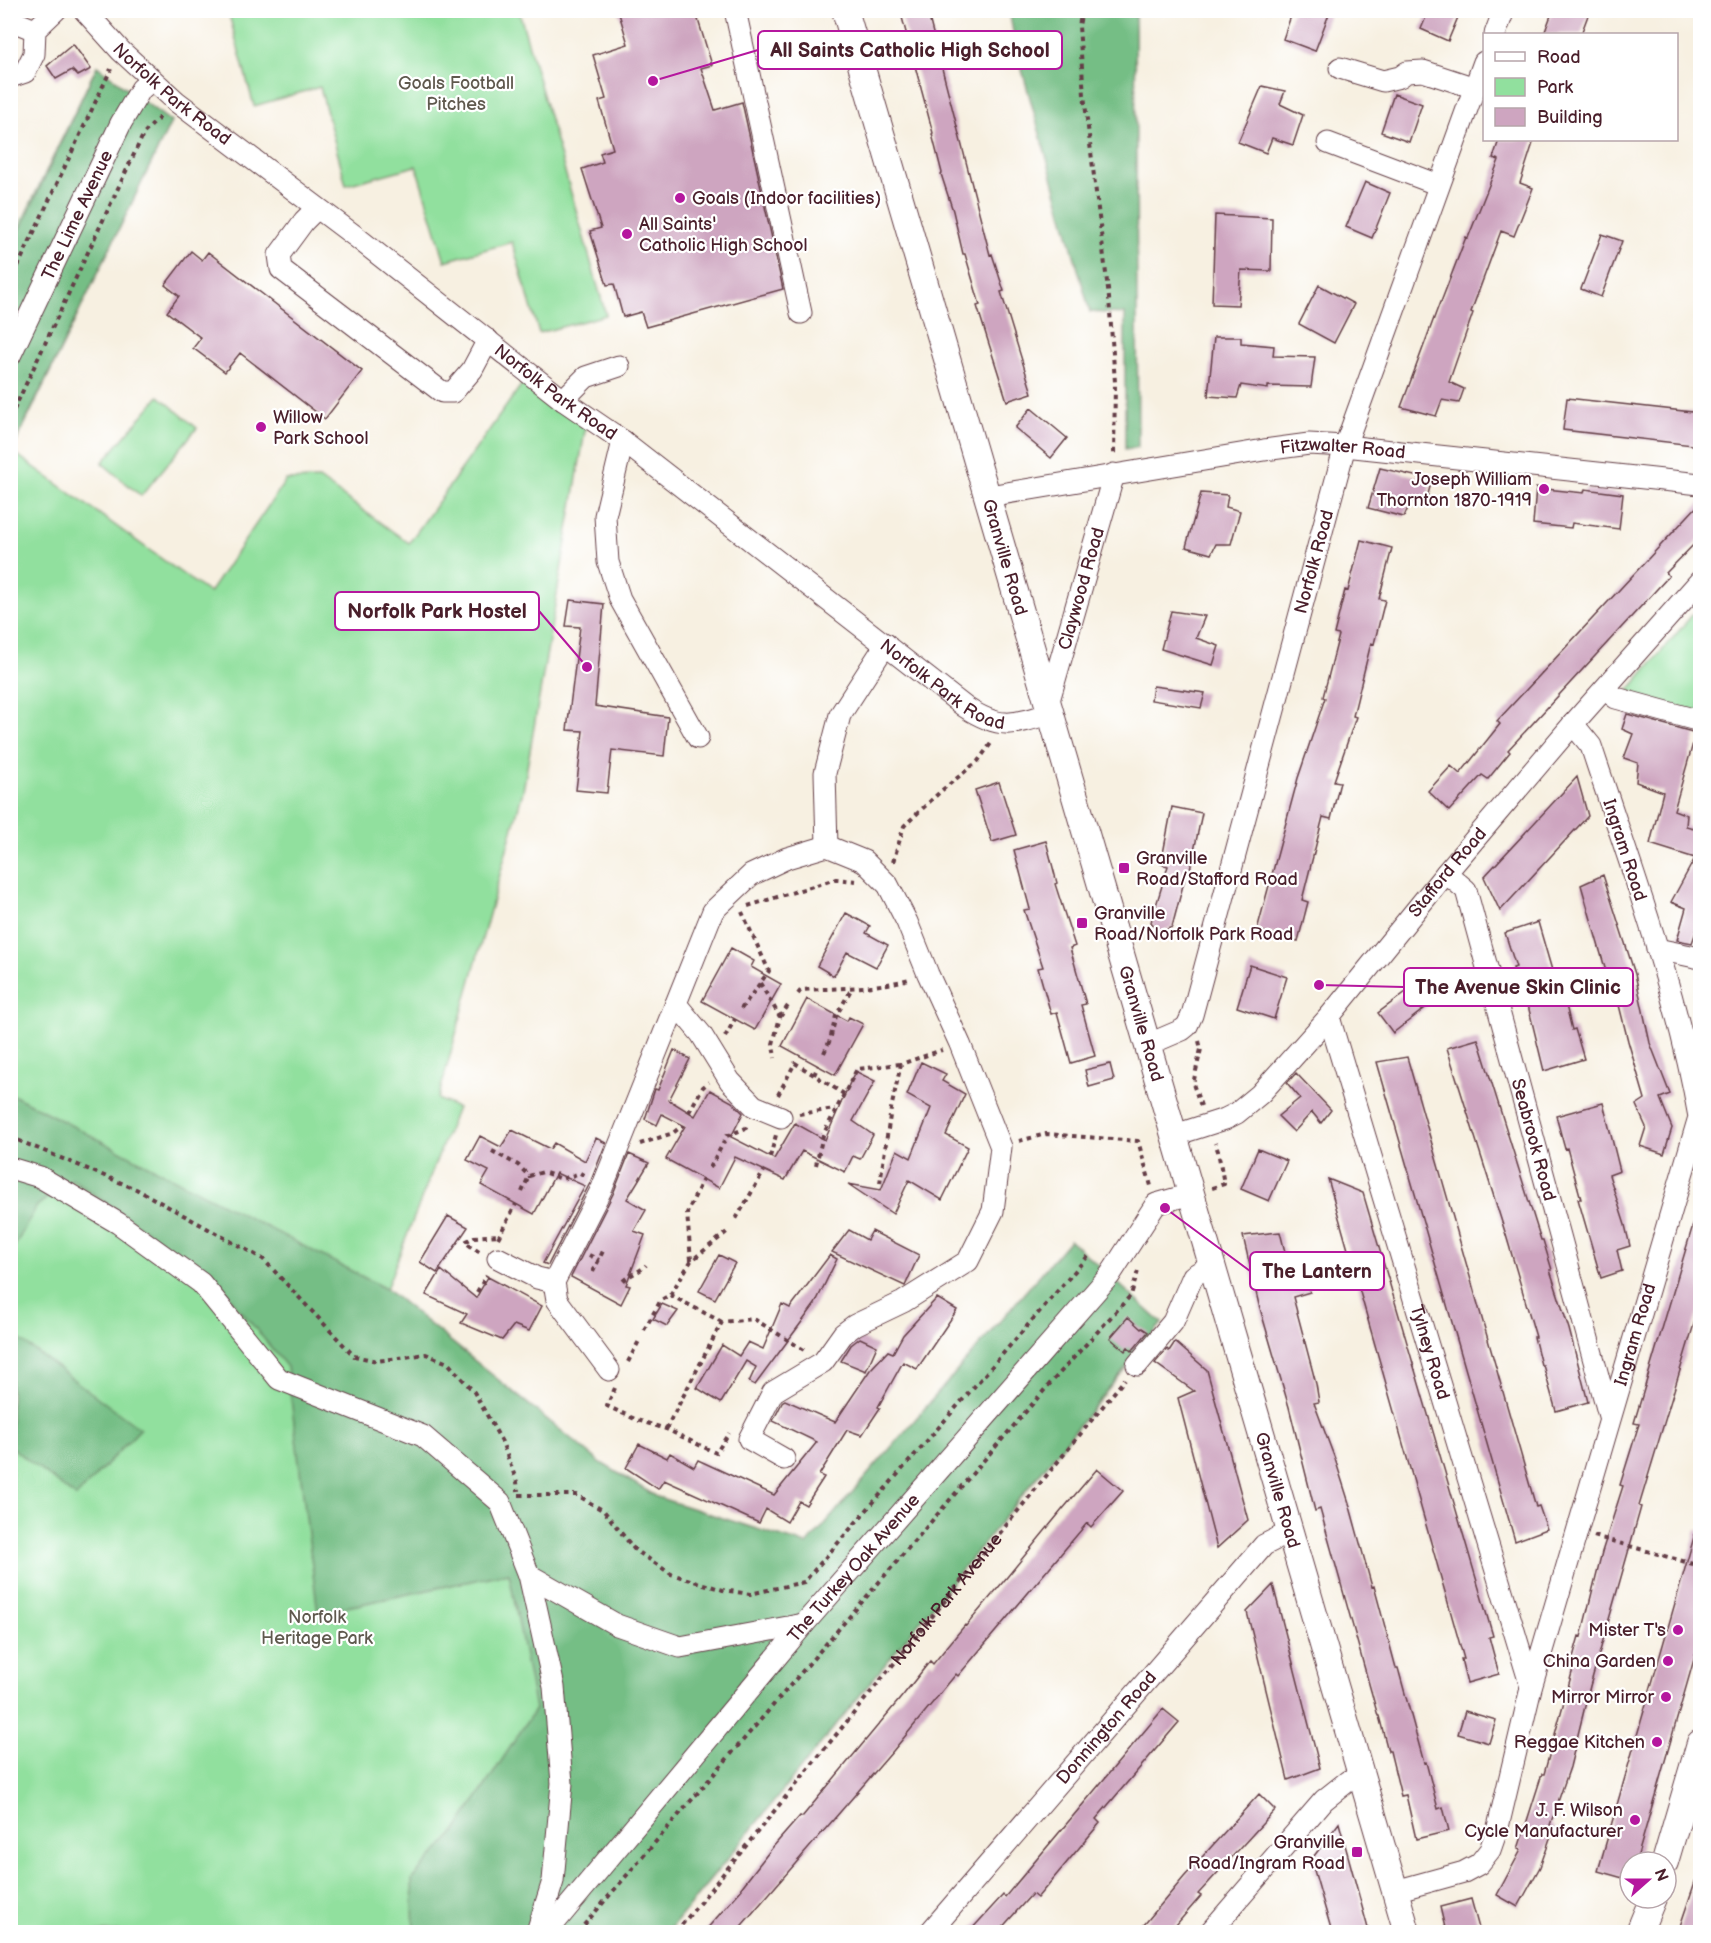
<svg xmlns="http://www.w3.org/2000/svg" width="1711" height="1943" font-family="'Balsamiq Sans',sans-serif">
<rect width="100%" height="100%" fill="#fff"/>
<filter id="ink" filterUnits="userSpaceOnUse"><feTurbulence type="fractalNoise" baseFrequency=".0167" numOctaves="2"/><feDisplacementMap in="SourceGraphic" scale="12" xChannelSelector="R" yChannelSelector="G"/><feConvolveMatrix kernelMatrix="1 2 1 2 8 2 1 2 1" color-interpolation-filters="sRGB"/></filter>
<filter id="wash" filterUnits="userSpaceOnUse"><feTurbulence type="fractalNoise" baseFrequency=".008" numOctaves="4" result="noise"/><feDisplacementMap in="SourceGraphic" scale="24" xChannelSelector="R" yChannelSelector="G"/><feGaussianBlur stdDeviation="1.35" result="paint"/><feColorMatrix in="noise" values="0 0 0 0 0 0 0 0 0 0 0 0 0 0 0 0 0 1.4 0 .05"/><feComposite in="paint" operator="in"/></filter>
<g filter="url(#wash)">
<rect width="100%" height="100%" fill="#f7f0e1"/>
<path fill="#91e09e" stroke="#6e8064" stroke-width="1.5" d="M228,11H519L606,315L539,333L512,242L445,261L416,166L346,185L320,87L254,106Z
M97,66L171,122L12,451L209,593L286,480L319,479L409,543L524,381L586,425L523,791L438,1099L457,1108L386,1289L601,1463L657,1497L807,1545L1070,1240L1162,1323L668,1932H11V244Z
M159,396L197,428L141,496L102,463Z
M1693,614L1700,619V719L1632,697L1629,690Z"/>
<path fill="#74be85" stroke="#5f6e58" stroke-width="1.5" d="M1009,11H1135L1138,447L1125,449V314L1090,312L1017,52Z
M97,66L171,122L11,451L14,465L11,472V250Z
M11,1094L386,1289L601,1463L657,1497L807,1545L1070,1240L1162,1323L668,1932H414L412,1879L454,1834L535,1709L509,1573L318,1613L287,1367L215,1279L72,1179L37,1206L11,1253Z
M11,1333L140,1429L76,1497L11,1447Z"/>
<g id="blocks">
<path fill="#cea5c0" d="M618,10H695L712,65L701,68L715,110L742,102L783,289L646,327L641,312L623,317L614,284L607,285L590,231L601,228L582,169L603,162L600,153L613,149L599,101L606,99L593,55L628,44Z
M900,10H927L990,255L992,254L1004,291L1001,292L1032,393L1007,401L977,306L980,305L965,254H963L953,211L941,174L942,173L932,134L933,133Z
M1293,10H1320L1329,14L1315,51L1283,39Z
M1429,10H1461L1448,41L1421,29Z
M1553,10H1590L1581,34H1544Z
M73,44L91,69L78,76L72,70L56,79L47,66Z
M1262,86L1285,91L1280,104L1303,115L1293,145L1272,138L1266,153L1238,142Z
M1394,94L1422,104L1409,142L1381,132Z
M1499,140H1534L1520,183L1533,188L1514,236L1501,231L1471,312L1473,313L1449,382L1464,389L1459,403L1442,400L1436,416L1401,407L1440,302H1441L1466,237L1468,238L1499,160L1493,158Z
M1365,182L1390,193L1372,238L1346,227Z
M1215,215L1272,218L1271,271L1241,270L1238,305L1212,304Z
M1602,234L1622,241L1601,297L1581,289Z
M191,251L202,260L208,252L362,371L325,419L240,353L225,372L193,348L201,338L167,312L179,296L165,285Z
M1319,285L1354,304L1334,343L1299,324Z
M1214,337H1241V343L1274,346L1273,356L1315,357L1311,387L1268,386V389L1241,385L1237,398L1208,396Z
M1567,398L1701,413V446L1563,430Z
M1031,408L1067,438L1051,458L1015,428Z
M1380,468L1432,480L1426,501H1411L1404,517L1368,508Z
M1536,488L1584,493L1585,489L1623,494L1619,529L1572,523L1571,528L1533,524Z
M1201,493L1228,495L1226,507L1240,511L1231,544H1216L1211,554L1186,547Z
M1701,502V537L1666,573L1669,576L1508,750L1510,752L1488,779L1482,775L1449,811L1428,791L1451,766L1460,774L1500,724L1497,721Z
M1361,540L1392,548L1379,599L1385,600L1374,644L1371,643L1353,716L1356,717L1334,781L1340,782L1331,819L1323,817L1302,900L1308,902L1298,941L1257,930L1298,778L1325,698L1323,697L1339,635L1334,634L1345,590L1348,591Z
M570,600L604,604L595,706L668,717L664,756L612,750L607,793L576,790L583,731L567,730L580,627L566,626Z
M1171,611L1205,616L1196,638L1219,646L1213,665L1161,649Z
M1153,686L1205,693L1201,708L1151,700Z
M1627,714L1696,733L1674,810L1687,815L1686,826L1701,830V918L1692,943L1677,940L1686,908L1671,902L1695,858L1650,844L1663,792L1636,782L1638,763L1624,758L1633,734L1622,729Z
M1577,777L1588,816L1500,911L1484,877Z
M999,782L1016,835L992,842L975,790Z
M1172,807L1202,813L1190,870H1187L1172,927L1159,933L1151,922L1168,866L1161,864Z
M1046,841L1057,883L1055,884L1075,946L1070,948L1086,1004L1081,1005L1095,1056L1071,1063L1057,1012L1051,1014L1038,968L1043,967L1024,910L1030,909L1014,850Z
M1603,875L1635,974L1650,1043L1670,1094L1660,1098L1672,1128L1664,1154L1640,1146L1646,1127L1636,1105L1645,1099L1628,1041L1613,981L1609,982L1581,885Z
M846,913L870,926L866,933L888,945L876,967L847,952L834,976L817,966Z
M1538,922L1560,998L1564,997L1572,1030L1575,1029L1584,1059L1544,1071L1525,993L1521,994L1513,968L1516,967L1505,933Z
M731,948L754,961L751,967L781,984L755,1030L702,1001Z
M1250,965L1287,977L1274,1019L1237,1007Z
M1414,986L1429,1005L1393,1033L1378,1013Z
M807,999L847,1021L849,1017L863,1024L835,1075L782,1046Z
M1478,1039L1541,1240H1543L1552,1270H1550L1569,1329L1588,1402L1556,1411L1543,1365H1541L1534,1337H1536L1506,1235L1447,1048Z
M674,1050L690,1059L669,1100L695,1116L710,1090L732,1102L743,1113L731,1137L774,1159L795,1123L825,1140L855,1071L875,1081L853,1121L873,1135L860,1159L853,1156L845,1172L802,1151L785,1180L735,1157L719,1188L666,1159L685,1126L662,1114L657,1125L645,1119L655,1089L658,1090Z
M1407,1057L1536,1507L1539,1506L1547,1529L1515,1541L1377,1062Z
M921,1062L946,1074L942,1081L965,1094L946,1135L968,1147L942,1200L909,1180L893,1214L848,1184L881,1190L897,1150L911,1158L931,1108L907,1095Z
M1110,1064L1114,1080L1089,1087L1085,1070Z
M1296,1073L1331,1110L1321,1123L1312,1112L1294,1132L1278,1116L1300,1098L1287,1083Z
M1603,1103L1620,1171L1609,1175L1625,1225L1630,1246L1617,1250L1622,1271L1601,1278L1578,1199H1581L1567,1148L1565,1149L1556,1116Z
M512,1130L550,1149L554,1143L585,1161L596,1138L606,1143L590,1183L548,1265L543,1263L585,1186L556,1173L534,1214L481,1185L489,1171L467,1160L480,1136L501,1147Z
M1258,1149L1287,1161L1269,1201L1241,1189Z
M629,1154L649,1163L627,1199L646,1210L634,1231L645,1235L626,1285L630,1286L621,1304L571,1277L613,1194Z
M1328,1179L1363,1193L1493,1636L1489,1637L1499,1674L1467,1683L1461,1659H1464Z
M1696,1215L1701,1216V1301L1639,1506L1641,1507L1590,1686L1570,1767L1550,1825L1554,1827L1540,1867L1518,1907L1497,1895L1521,1850L1518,1849L1542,1774H1544L1573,1669L1570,1668L1579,1636L1581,1637L1602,1552L1623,1486L1620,1485L1639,1424L1634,1423Z
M448,1216L468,1227L437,1273L420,1262Z
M849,1230L867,1240L872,1231L919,1255L905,1286L832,1252Z
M1280,1232L1288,1264L1302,1260L1310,1292L1293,1297L1316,1384L1319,1402L1314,1403L1335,1459L1349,1503L1372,1587L1374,1586L1396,1668H1398L1424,1763L1426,1762L1438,1809L1443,1807L1449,1831L1416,1839L1406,1795L1401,1796L1390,1751H1388L1379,1716H1378L1320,1509L1315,1511L1289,1407L1259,1305L1243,1236Z
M719,1255L735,1263L715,1299L699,1291Z
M830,1255L837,1259L815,1304L755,1385L749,1382L756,1367L746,1361L721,1403L697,1388L722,1345L739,1356L748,1342L763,1349L782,1304L790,1308Z
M441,1270L476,1298L488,1277L542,1306L529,1331L514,1325L502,1340L461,1323L467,1314L426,1295Z
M937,1298L957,1310L917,1369L903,1362L878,1407L880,1408L862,1435L847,1430L819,1475L824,1477L806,1505L799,1501L787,1522L766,1509L759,1523L664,1480L658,1489L626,1468L639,1444L667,1458L670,1453L694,1467L698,1460L774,1495L817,1442L773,1421L783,1401L785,1400L835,1422L870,1370L888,1351L893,1353L903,1335Z
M662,1304L678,1311L667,1326L653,1319Z
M1128,1317L1141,1329L1142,1328L1148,1332L1132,1351L1128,1347L1125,1351L1110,1338Z
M860,1338L877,1346L866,1371L841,1361L851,1345Z
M1175,1342L1207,1370L1248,1520L1217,1548L1178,1398L1194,1391L1155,1363L1167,1349L1169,1351Z
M1097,1469L1123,1491L1091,1527L1087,1523L958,1676L956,1674L893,1751L736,1932H704L742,1889L741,1888L772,1848L800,1816L802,1817L904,1694L930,1661L933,1664L965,1625L966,1626L1003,1582L1062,1510Z
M1696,1530L1701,1531V1635L1636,1862H1630V1880L1598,1871Z
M1273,1585L1320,1768L1288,1780L1247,1612Z
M1163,1709L1179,1722L1096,1819L1100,1823L1037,1898L1032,1894L998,1932H969L1003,1895L1005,1897Z
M1465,1711L1496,1720L1489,1743L1458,1734Z
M1259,1794L1275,1810L1198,1894L1201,1896L1170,1932H1138L1184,1877Z
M1339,1823L1369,1932H1332L1311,1860Z
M1697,1876H1701V1932H1678Z
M1471,1899L1480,1932H1446L1440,1907Z"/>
</g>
</g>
<g filter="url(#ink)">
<use href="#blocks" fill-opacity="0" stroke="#643e46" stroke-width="1.5"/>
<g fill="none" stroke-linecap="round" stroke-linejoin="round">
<g stroke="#643e46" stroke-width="23">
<g id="minor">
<path id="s2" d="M84,10L121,51L177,102L355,236L563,400L623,441L965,707C1000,730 1013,725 1051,713"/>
<path d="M735,10L801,313"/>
<path d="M10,24H20L35,30"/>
<path d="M1495,34L1504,10"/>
<path d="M1340,68L1383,81L1400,77L1407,72L1423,71L1475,88"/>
<path d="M10,77L25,72L34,54L35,30L56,10"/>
<path d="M1328,143L1439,185"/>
<path d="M317,208L304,221L279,255L281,269L442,392H453L472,370L488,340"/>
<path id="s3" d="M10,356L121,123L141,89L152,80"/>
<path d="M563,400L586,377L619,366"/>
<path d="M623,441L605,516L608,562L620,599L698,738"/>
<path id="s4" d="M989,496L1264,450L1309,444L1345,446L1700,484"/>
<path d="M1605,689L1616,698L1700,721"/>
<path id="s5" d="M1048,704L1114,474"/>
<path d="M827,846L825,773L840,715L886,644"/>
<path id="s6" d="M1446,873L1466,890L1609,1416"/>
<path d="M1657,949L1700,958"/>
<path d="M676,1004L701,1034L730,1081L754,1106L781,1117"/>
<path id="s7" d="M1329,1017L1531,1687"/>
<path id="s8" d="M1147,1045L1182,1030L1187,1026L1192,1015L1345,446L1484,62"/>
<path id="s9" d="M1175,1135L1225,1119L1237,1113L1260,1094L1329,1017L1446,873L1573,724L1700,581"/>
<path d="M10,1168L40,1177L118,1223L201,1283L279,1379L423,1436L500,1502L529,1575L554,1687L562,1783L553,1881L537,1932"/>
<path d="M498,1258L537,1278L554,1282"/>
<path d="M1137,1365L1173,1322L1193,1276L1211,1265"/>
<path d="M609,1370L557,1300L554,1282L602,1188L713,911L751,875L787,858L827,846L864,861L888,885L907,922L928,974L960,1044L1001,1147L993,1211L968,1261L903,1302L855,1325L843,1334L823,1362L773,1392L749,1439L784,1459"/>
<path d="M529,1575L617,1625L680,1647L804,1624"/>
<path id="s10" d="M1395,1891L1464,1872L1479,1864L1490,1850L1498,1827L1531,1688L1699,1117C1677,990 1631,868 1591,746L1573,724"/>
<path id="s11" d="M547,1932L804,1624L1110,1275L1156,1204L1191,1194"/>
<path id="s12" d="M930,1932L1252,1559L1264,1545L1290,1532"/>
<path d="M1210,1932L1324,1800L1348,1781L1361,1776"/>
</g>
</g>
<g stroke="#643e46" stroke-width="28">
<g id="major">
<path id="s13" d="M845,10L1407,1932"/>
<path d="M1665,1862L1700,1743"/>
<path d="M1639,1932L1653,1898"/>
</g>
</g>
<g stroke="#643e46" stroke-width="4" stroke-dasharray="4.5 4.5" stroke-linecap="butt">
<path d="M1082,10L1079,26L1084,95L1109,298L1115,382L1114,455"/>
<path d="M10,283L111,69"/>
<path d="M10,418L144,133L163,114"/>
<path d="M893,862L904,826L941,791L978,761L992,742"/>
<path d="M748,906L836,879L856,881"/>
<path d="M760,983L780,1017L773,1044L775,1058"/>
<path d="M798,994L801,990C837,988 875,989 909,979"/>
<path d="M741,1009L769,971L742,912"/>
<path d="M780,1017L790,1003"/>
<path d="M725,1037L735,1019"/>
<path d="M1199,1041L1201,1049L1193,1084L1201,1106"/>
<path d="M824,1053L830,1040L836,1016L852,988"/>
<path d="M814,1075L818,1066"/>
<path d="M778,1095L795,1063L844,1094"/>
<path d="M689,1112L703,1087L709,1082"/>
<path d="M799,1114L835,1109"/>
<path d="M10,1137L136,1189L263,1259L354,1356L377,1361L426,1354L448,1363L474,1392L502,1442L517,1482L518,1491"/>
<path d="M1019,1141L1046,1134L1138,1141L1151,1186"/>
<path d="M640,1144L673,1133L683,1125"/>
<path d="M492,1151L518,1165L529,1176L543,1172L562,1179L580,1173L585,1176"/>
<path d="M770,1157L776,1135"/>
<path d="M816,1165L823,1135L857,1069L901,1064"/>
<path d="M710,1168L727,1136L746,1128L748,1123"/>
<path d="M880,1183L891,1109L901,1064L942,1050"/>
<path d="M1212,1188L1224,1184L1218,1151L1215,1143"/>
<path d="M522,1192L529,1176"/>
<path d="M736,1219L764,1171"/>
<path d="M498,1238L516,1204"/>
<path d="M479,1252L465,1242L474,1237L498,1235"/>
<path d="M589,1255L599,1260"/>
<path d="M691,1260L687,1213L703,1179"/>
<path d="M593,1272L604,1249"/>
<path d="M623,1281C630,1274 640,1272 646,1265"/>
<path d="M477,1292L487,1275"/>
<path d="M670,1295L722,1322"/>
<path d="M644,1330L661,1300L670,1295L691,1261L728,1231"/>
<path d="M628,1362L640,1339"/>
<path d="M615,1388L607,1406L637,1420L666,1429L716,1453L729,1433"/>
<path d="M666,1429L722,1322L754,1319L804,1350"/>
<path d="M519,1495H577L604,1511L634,1549L671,1574L723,1590L750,1594L804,1582L1088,1256"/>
<path d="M1594,1536L1700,1566"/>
<path d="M578,1932L1047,1387L1131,1295L1138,1271"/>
<path id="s1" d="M676,1932L1125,1379"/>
</g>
<use href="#minor" stroke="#fff" stroke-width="21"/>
<use href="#major" stroke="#fff" stroke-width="26"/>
</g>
</g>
<g fill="#b5179e" stroke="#fff" stroke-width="2">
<circle cx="680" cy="198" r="6"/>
<circle cx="627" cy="234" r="6"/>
<circle cx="261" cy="427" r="6"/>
<circle cx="1544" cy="489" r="6"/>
<rect x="1118" y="862" width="12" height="12" rx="3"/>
<rect x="1076" y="917" width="12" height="12" rx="3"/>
<circle cx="1678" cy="1630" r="6"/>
<circle cx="1668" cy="1661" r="6"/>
<circle cx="1666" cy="1697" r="6"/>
<circle cx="1657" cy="1742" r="6"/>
<circle cx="1635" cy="1820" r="6"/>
<rect x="1351" y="1846" width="12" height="12" rx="3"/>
</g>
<g text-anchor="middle" stroke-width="4.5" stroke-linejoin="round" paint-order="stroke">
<g font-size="18" fill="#5f594e" stroke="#fff">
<text x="456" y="89">Goals Football<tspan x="456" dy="21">Pitches</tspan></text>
<text x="317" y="1623">Norfolk<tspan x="317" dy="21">Heritage Park</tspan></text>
</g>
<g font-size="18" fill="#4a1f2b" stroke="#fff">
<text dy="6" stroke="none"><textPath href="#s2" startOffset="122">Norfolk Park Road</textPath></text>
<text dy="6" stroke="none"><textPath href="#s3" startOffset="156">The Lime Avenue</textPath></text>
<text dy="6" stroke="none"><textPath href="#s2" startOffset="608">Norfolk Park Road</textPath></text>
<text dy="6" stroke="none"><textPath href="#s4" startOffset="358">Fitzwalter Road</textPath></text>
<text dy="6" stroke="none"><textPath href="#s13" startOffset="570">Granville Road</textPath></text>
<text dy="6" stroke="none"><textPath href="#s8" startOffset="526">Norfolk Road</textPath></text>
<text dy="6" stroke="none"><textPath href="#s5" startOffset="120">Claywood Road</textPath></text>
<text dy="6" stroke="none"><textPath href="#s2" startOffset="1094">Norfolk Park Road</textPath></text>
<text transform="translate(1625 850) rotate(72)" y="6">Ingram Road</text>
<text dy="6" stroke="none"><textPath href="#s9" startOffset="386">Stafford Road</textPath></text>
<text dy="6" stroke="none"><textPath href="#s13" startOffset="1056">Granville Road</textPath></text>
<text dy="6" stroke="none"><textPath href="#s6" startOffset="285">Seabrook Road</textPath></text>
<text dy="6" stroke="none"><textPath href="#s10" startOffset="642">Ingram Road</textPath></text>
<text dy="6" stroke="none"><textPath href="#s7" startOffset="350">Tylney Road</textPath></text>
<text dy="6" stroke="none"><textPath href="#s13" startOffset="1542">Granville Road</textPath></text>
<text dy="6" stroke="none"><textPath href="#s11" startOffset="476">The Turkey Oak Avenue</textPath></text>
<text dy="6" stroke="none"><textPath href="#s1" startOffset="429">Norfolk Park Avenue</textPath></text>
<text dy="6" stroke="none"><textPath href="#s12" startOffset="270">Donnington Road</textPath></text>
</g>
<g font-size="18" fill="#4a1f2b" stroke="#fff" text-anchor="end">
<text x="692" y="204" text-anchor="start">Goals (Indoor facilities)</text>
<text x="639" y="230" text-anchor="start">All Saints'<tspan x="639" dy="21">Catholic High School</tspan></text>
<text x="273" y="423" text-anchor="start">Willow<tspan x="273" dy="21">Park School</tspan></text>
<text x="1532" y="485">Joseph William<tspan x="1532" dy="21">Thornton 1870-1919</tspan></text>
<text x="1136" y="864" text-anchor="start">Granville<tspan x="1136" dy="21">Road/Stafford Road</tspan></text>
<text x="1094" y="919" text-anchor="start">Granville<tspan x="1094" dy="21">Road/Norfolk Park Road</tspan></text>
<text x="1666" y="1636">Mister T's</text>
<text x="1656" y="1667">China Garden</text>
<text x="1654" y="1703">Mirror Mirror</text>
<text x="1645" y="1748">Reggae Kitchen</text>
<text x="1623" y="1816">J. F. Wilson<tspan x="1623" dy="21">Cycle Manufacturer</tspan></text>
<text x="1345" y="1848">Granville<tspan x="1345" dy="21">Road/Ingram Road</tspan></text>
</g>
</g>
<path fill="none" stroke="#b5179e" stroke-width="2" d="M653 81L758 50M587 667L539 611M1319 985L1404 987M1165 1208L1250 1271"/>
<g fill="#b5179e" stroke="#fff" stroke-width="2">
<circle cx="653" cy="81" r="6"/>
<circle cx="587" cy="667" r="6"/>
<circle cx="1319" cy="985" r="6"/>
<circle cx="1165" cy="1208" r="6"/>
</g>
<g fill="#fff" stroke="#b5179e" stroke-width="2">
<rect x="758" y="31" width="304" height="38" rx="6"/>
<rect x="335" y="592" width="204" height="38" rx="6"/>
<rect x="1404" y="968" width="229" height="38" rx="6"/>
<rect x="1250" y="1252" width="134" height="38" rx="6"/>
</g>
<g font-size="20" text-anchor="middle" font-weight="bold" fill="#4a1f2b">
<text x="910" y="57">All Saints Catholic High School</text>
<text x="437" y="618">Norfolk Park Hostel</text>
<text x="1518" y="994">The Avenue Skin Clinic</text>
<text x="1317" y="1278">The Lantern</text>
</g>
<rect width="1711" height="1943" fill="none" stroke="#fff" stroke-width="36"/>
<rect x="1483" y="33" width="195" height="108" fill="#ffffff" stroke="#b7a5aa" stroke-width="1.5"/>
<rect x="1495" y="52" width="30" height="9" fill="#ffffff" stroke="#b7a5aa" stroke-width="1.5"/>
<text x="1537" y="63" font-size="18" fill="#4a1f2b">Road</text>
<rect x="1495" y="78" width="30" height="18" fill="#91e09e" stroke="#b7a5aa" stroke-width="1.5"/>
<text x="1537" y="93" font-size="18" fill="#4a1f2b">Park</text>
<rect x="1495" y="108" width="30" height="18" fill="#cea5c0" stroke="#b7a5aa" stroke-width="1.5"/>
<text x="1537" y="123" font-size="18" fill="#4a1f2b">Building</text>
<g transform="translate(1648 1880) rotate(69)"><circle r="28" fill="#ffffff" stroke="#b7a5aa" stroke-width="1.5"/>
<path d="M0-4.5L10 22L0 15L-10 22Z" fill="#b5179e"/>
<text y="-9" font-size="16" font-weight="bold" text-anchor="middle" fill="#4a1f2b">N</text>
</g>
</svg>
